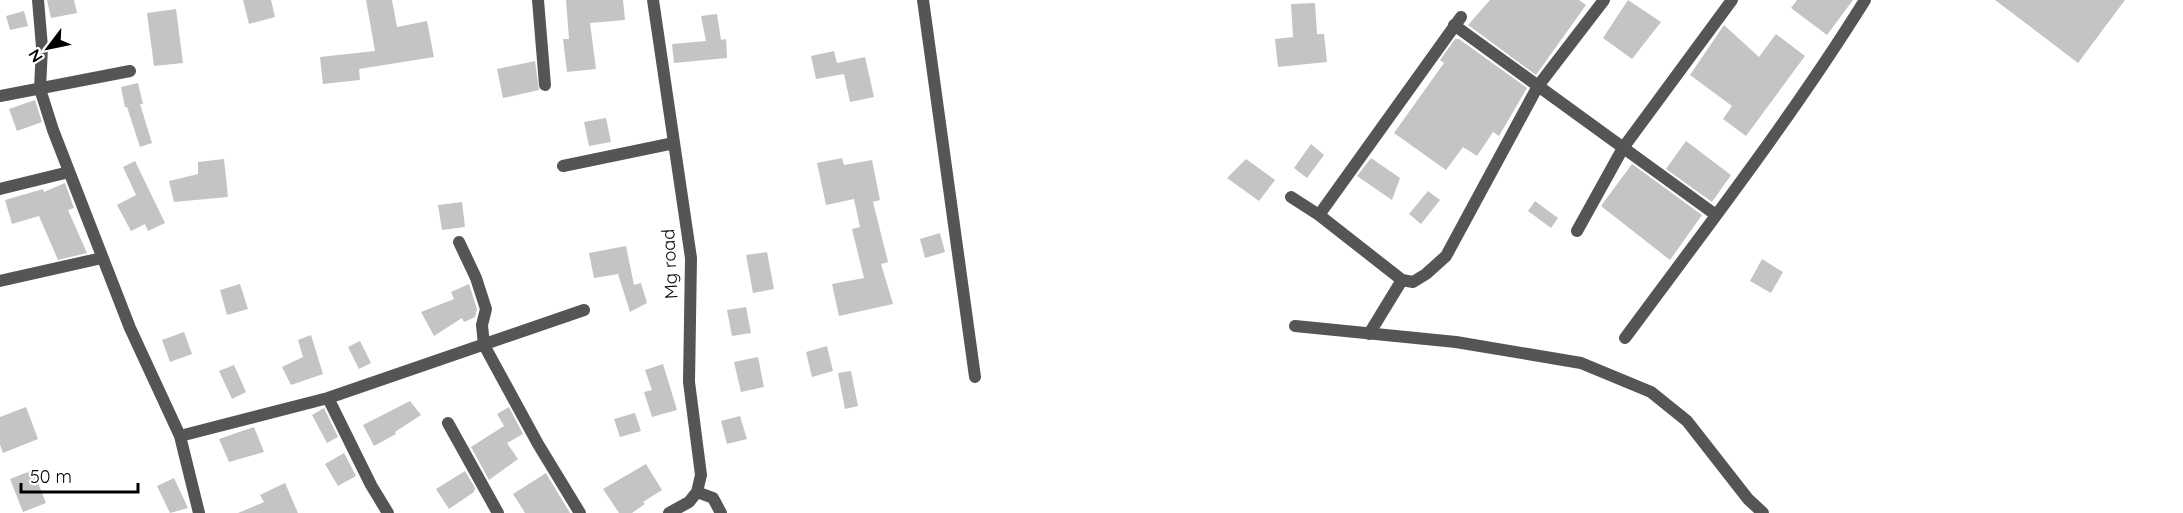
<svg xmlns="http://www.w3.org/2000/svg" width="2183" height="513" font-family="Quicksand,sans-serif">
<rect width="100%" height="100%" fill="#fff"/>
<path fill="#c4c4c4" d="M47,0H74L77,13L51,18Z
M243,0H271L275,17L249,24Z
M366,0H392L397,27L427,21L434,57L359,69L360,80L323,84L320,57L375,51Z
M566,0H623L625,20L590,23L596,69L567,72L563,39H569Z
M1490,0H1579L1586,5L1536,75L1468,25Z
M1628,0L1661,22L1632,59L1603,38Z
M1797,0H1853L1827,35L1791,8Z
M1995,0H2125L2078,63Z
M1315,3L1317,34H1324L1327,62L1278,67L1275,39L1293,37L1291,4Z
M176,9L183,63L154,66L147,13Z
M24,11L28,26L10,30L6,16Z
M717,14L721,40L726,39L727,58L674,63L672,44L706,41L701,16Z
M1724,25L1759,57L1776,34L1805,56L1746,136L1723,119L1732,106L1690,75Z
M1455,39H1459L1527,88L1499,136L1493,132L1477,156L1463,147L1446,170L1394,133L1444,63L1440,60Z
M834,51L837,63L865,57L874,97L850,102L844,74L816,79L811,56Z
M535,61L539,90L503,98L497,69Z
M138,83L143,104H140L152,143L140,147L127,107H125L121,87Z
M35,100L42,122L17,131L9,109Z
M606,118L611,142L589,146L584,122Z
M1686,141L1731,175L1712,202L1666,169Z
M1311,144L1324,155L1307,178L1294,168Z
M842,158L844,165L872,160L880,200L873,202L888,262L881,264L893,304L839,316L832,284L864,278L852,229L860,227L854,199L826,205L817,163Z
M1371,158L1400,178L1392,200L1357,176Z
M224,159L228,197L174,202L169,181L198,174V162Z
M1246,159L1275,180L1259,201L1227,178Z
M135,161L165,223L148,231L145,224L131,231L117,205L136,195L123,167Z
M1632,164L1702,215L1670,260L1601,206Z
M65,183L74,208L68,210L87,253L58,260L39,216L12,224L5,200L43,189L44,192Z
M1428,191L1440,200L1421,224L1409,214Z
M1535,201L1558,218L1551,228L1528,211Z
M462,202L465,227L442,230L438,205Z
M940,233L945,252L925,258L920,239Z
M626,246L634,285L641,283L647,303L630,312L618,274L594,278L589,253Z
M767,252L774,289L753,293L746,255Z
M1762,259L1783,272L1771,293L1750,281Z
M240,284L248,309L227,315L220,290Z
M469,284L477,309L475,317L464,322L462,318L434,336L421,312L454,299L451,292Z
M746,307L751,333L732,336L727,310Z
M184,332L192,354L170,362L162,340Z
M311,335L323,374L291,385L282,367L303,357L298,340Z
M360,341L371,363L359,369L348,347Z
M827,346L833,371L812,377L806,352Z
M758,357L764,387L741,392L734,362Z
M663,364L677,410L652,417L644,392L652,390L645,370Z
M234,365L246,392L232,399L219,371Z
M851,371L858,406L845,409L838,373Z
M410,401L421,415L395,432L396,434L374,446L363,425Z
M26,407L38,439L3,453L0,445V417Z
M509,407L523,434L507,443L518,459L489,480L471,447L504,426L497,414Z
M324,408L338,437L327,443L312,415Z
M635,413L641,431L620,437L614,419Z
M740,416L747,439L727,444L721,421Z
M254,427L264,452L229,462L219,439Z
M344,453L356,476L338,486L325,464Z
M646,464L662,490L643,502L645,504L632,513H619L603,489Z
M33,470L46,503L23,512L10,479Z
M465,471L475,488L474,492L449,509L436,489Z
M546,473L550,480L570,513H525L513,494Z
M174,478L188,508L170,513L157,486Z
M285,483L298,513H238L264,502L260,495Z"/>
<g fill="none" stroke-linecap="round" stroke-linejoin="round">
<path stroke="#555" stroke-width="12" d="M38,0L42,47L40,89L53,130L130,328L180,436L199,513
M538,0L545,85
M653,0L691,258L689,382L701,475L697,492L689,502L669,513
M923,0L975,377
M1454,25L1716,215
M0,96L130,71
M563,166L674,143
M0,189L69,172
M1291,197L1319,215L1402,280
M1319,215L1461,17
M1577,231L1623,148L1732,0
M459,242L476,278L486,309L482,325L484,345L538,444L580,513
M0,281L102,258
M1295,326L1456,342L1581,363L1651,392L1687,421L1748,499L1763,513
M1369,334L1402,280L1413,282L1426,274L1446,256L1538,86L1604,0
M1625,338C1707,227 1792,117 1865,0
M328,398L371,485L388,513
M448,423L498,513
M180,436L328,398L584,310
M697,492L713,498L721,513"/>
</g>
<g text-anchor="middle" stroke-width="4.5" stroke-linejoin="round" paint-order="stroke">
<g font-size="18" fill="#000" stroke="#fff">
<text transform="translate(670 264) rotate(-93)" y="6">Mg road</text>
</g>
</g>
<g transform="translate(48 48) rotate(238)" stroke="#ffffff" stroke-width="4.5" paint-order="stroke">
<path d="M0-4.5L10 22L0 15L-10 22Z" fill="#000000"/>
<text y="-9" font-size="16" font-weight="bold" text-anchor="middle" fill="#000000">N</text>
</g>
<path d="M21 483v9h117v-9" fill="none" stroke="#000000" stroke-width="3"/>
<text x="30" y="483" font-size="18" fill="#000000" stroke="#ffffff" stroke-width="4.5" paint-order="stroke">50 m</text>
</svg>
